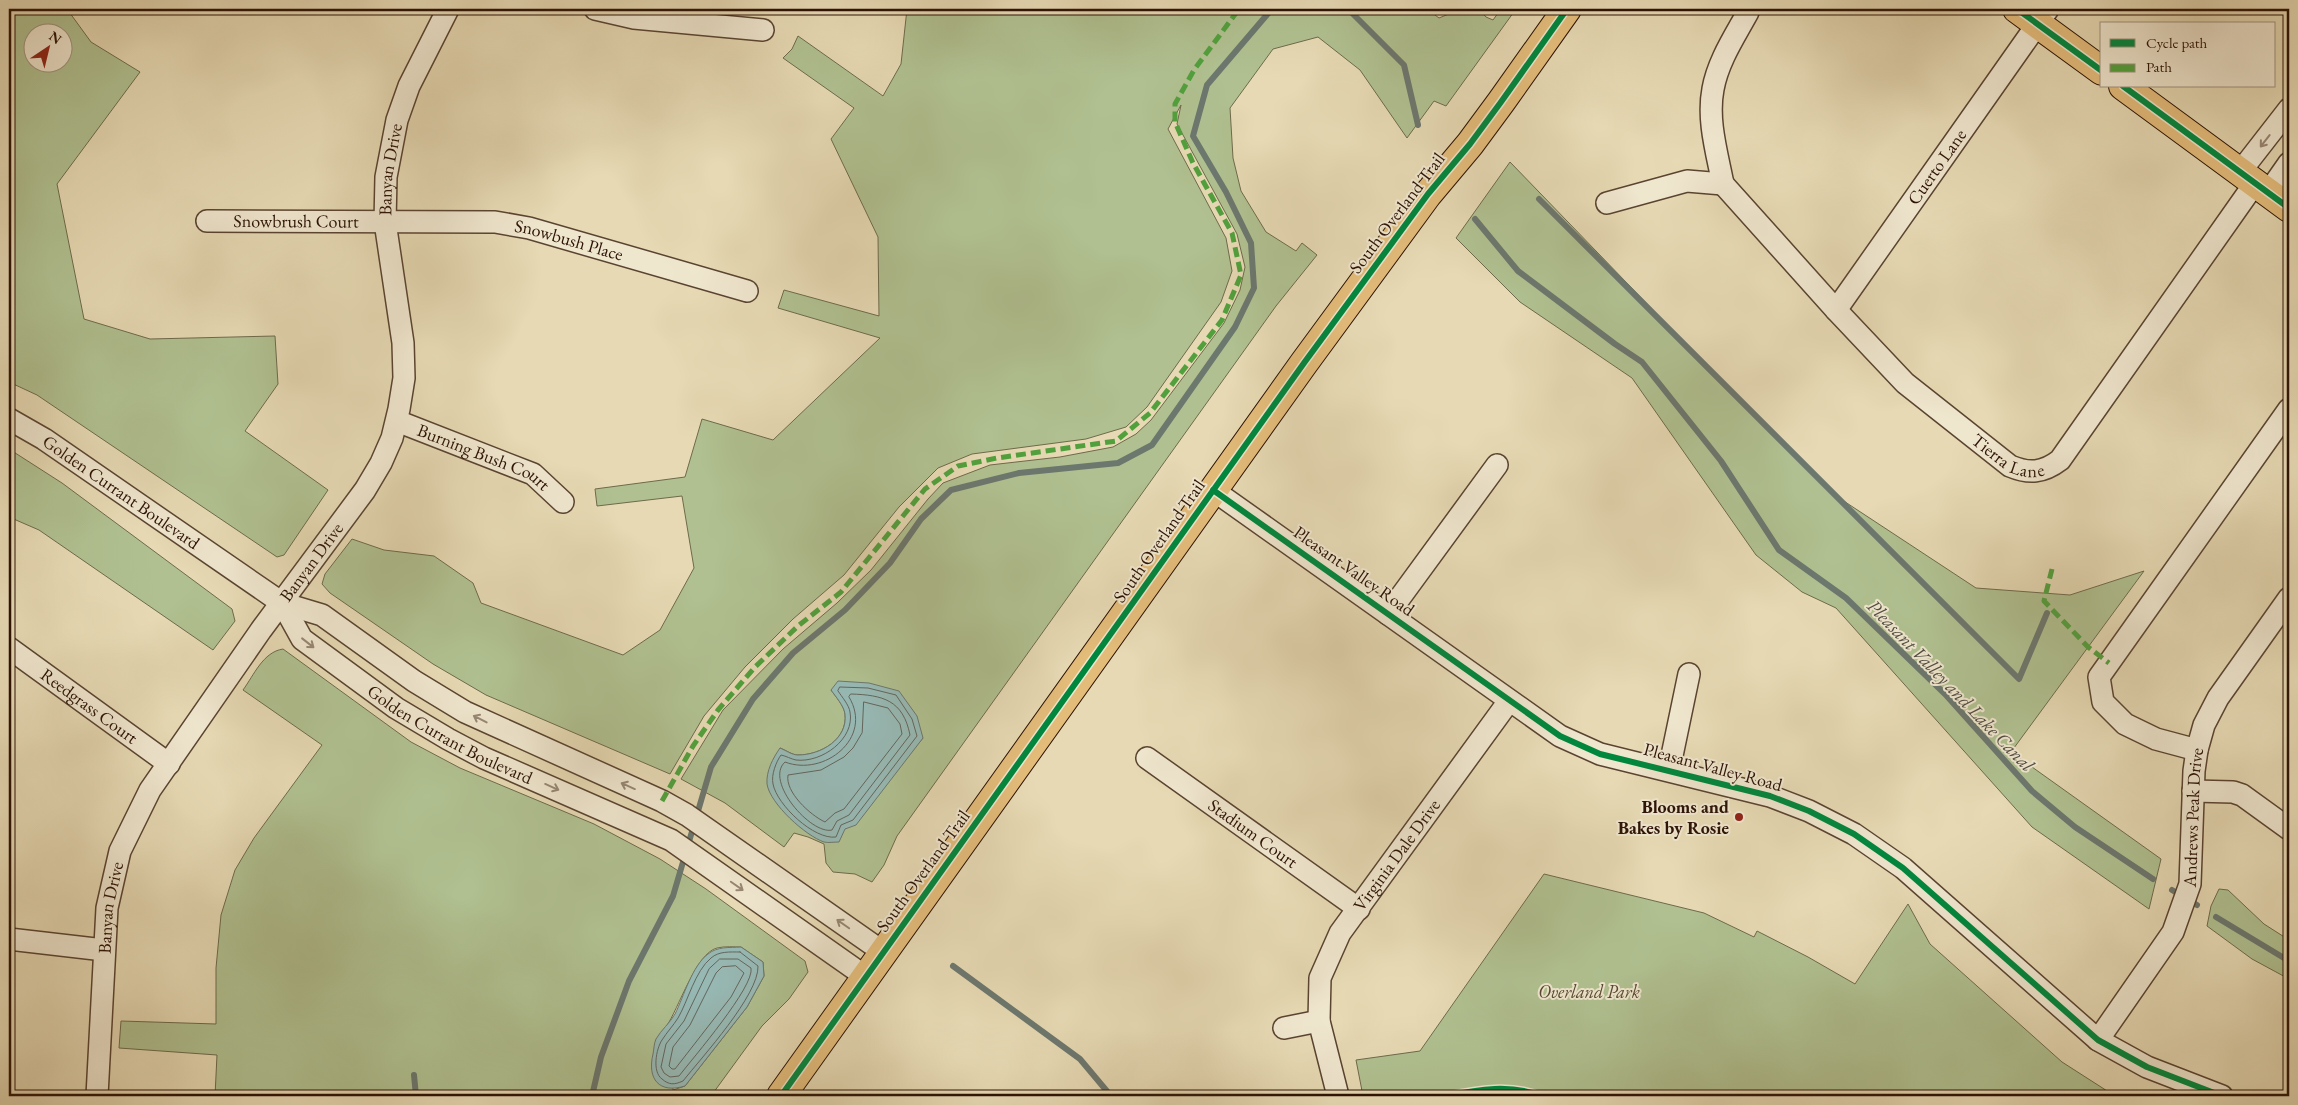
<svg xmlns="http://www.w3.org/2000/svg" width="2298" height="1105" font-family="'EB Garamond',serif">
<rect width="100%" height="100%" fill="#e6d9b3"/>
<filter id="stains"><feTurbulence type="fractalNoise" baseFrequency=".004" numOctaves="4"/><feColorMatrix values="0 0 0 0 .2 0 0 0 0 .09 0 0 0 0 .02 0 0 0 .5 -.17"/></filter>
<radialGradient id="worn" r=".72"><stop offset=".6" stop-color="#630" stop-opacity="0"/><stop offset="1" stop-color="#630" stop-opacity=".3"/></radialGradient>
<path fill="#b0c090" stroke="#6e6a4b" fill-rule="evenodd" d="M9,9H67L91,42L140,72L57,184L84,319L150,339L275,336L278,384L245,431L328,490L284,555L277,557L37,395L9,382ZM62,32V62H32V32Z
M907,9H1427L1439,18L1461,9H1479L1486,17L1493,20L1501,9H1516L1446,106L1434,101L1407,138L1360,70L1318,37L1273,49L1230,108L1233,158L1241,191L1266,232L1296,251L1302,243L1317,255L1276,306L897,836L884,865L872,882L855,874L833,872L826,863L824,844L808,837L794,833L784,847L725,803L681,779L723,710L783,649L837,603L871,570L928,499L943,483L990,465L1060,457L1113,447L1136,434L1151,420L1224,323L1240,290L1245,267L1237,234L1177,124L1181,105L1168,129L1226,238L1232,271L1221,302L1147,407L1126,427L1086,439L972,454L938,468L899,507L844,575L793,619L745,667L704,716L670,774L486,695L433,664L330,593L322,584L325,574L352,539L384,550L434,556L473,583L481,603L623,655L660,630L694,568L682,496L597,506L595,489L685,477L702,419L773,440L880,338L778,308L784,290L879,316L878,237L831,139L854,108L783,58L792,49L798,36L883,96L901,64ZM831,690L923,738L845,829L780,748C786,750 792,755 798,755C821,755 848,739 845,714C844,706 836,697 831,690Z
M1510,162L1827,490L1976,588L2070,595L2144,571L2011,752L2161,859L2149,909L2032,827L1836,608L1802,592L1756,555L1632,378L1520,302L1456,238Z
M9,449L62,483L232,609L235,621L213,650L39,530L9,517Z
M283,649L411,742L460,768L594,824L660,859L706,889L805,961L808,972L789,999L762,1026L711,1096H215L217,1055L119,1048L121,1021L216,1024V968L221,915L235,870L254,838L322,745L243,690C254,675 263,652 283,649ZM741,947L763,962L764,976L747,1007L685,1086L673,1090L666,1027C679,1008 696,953 717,948C725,946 734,947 741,947Z
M1544,874L1704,913L1754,937L1757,931L1808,957L1855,984L1908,904L1930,944L2062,1062L2115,1096H1363L1356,1060L1420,1051Z
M2219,889L2228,890L2264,924L2289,940V979L2252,959L2207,926L2211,906Z"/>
<path fill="#97b9b4" stroke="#6c776e" d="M838,681L869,683L899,691L917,716L923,738L856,825L845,829L839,842C834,842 828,843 824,842C806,836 770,804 767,784C766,771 773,758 780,748C785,750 792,755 798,755C821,755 848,739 845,714C844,706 836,697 831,690Z
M741,947L763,962L764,976L747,1007L685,1086C659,1094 647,1079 653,1054C654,1049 654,1043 656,1039C661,1030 670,1023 675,1014C684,996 692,966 708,954C718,946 729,948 741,947Z"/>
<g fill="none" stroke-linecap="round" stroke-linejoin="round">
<path stroke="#62665d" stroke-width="1" d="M840,687L868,688L896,695L912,719L917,736L853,820L841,825L836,837C814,840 777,805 773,784C771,775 776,762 781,755C786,756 791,759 796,760C822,763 855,739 850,712C849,705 842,697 838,691Z
M851,694C883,695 903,700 910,735L849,815L837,821L832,830C811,835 764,781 785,762C824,777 874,738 849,697Z
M864,702L888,708L900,724L902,734L844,809L835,813L825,822C810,815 785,792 788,775L821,770L844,757L853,748L862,733Z
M740,952L758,966C759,995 702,1057 683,1081C674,1085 669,1085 662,1079C652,1072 656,1049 662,1040C667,1032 673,1026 678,1018C688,1001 695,971 711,958C719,951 730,952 740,952Z
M720,959H738L751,968C755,986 693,1058 679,1076L670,1077L664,1073L661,1067L666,1044L684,1021L709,969Z
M736,966L744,973L731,997L675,1069H672L669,1066L673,1047L690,1025L716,973L722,967Z"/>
<path stroke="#6c776e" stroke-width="6" d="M1539,199L2019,679L2047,613
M1475,219L1518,271L1615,344L1642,362L1721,461L1779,550L1846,598L1945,694L2032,791L2075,827L2153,879
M2172,890L2197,905
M2216,917L2289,961
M953,966L1080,1059L1111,1096
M414,1075L416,1096
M592,1096L601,1057L629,981L673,896L711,767L753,699L793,653L845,610L890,563L921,519L951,490L1019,473L1118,463L1152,445L1235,327L1254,288L1251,243L1226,192L1193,136L1207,85L1271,10L1348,9L1404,65L1418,125"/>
<g stroke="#5a4431" stroke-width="24">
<g id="minor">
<path d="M595,9L634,18L763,30"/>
<path d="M2240,172L2289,109"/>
<path id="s1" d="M1723,184L1836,310L1905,383L2010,466C2029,474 2043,473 2060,460L2255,183"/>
<path d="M1723,184C1717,153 1707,120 1713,89C1718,61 1735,36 1748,12"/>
<path d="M2268,193L2289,163"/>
<path d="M1607,203L1687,181L1723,184"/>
<path id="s2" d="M207,221L495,222L529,228L747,291"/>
<path id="s3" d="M1836,310L2048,9"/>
<path id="s4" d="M9,419L44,439L282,603L322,615L414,681L465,712L662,801L687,815L883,952"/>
<path id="s5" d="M397,421L533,474L563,502"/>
<path d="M1213,490L1560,736L1600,754L1770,796L1809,811L1854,834L1903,868L2098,1040L2147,1067L2222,1096"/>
<path id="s6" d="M282,603L302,639L396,708L448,739L484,758L671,840L866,977"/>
<path d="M1388,614L1497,465"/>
<path id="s7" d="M9,648L169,764"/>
<path d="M2197,750L2156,739L2125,724L2103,702L2099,677L2289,409"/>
<path id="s8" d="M1147,758L1359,909"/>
<path d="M1669,770L1689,674"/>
<path d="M2193,791L2233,792L2242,795L2289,829"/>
<path d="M9,939L104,950"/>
<path d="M1284,1028L1319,1021"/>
<path id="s9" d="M2098,1040L2173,932L2190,884L2194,771L2197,750L2204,725L2218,698L2289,598"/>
<path id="s10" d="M97,1096L107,908L120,851L150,790L261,630L365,490L381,463L392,438L399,409L404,378L403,343L385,222L386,177L397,120L409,86L448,9"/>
<path id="s11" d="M1338,1096L1319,1021L1320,978L1340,933L1509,701"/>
</g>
</g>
<g stroke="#2c1306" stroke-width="30">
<path id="major" d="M2017,9L2102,71
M2123,86L2289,208
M781,1096L1304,363L1428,194L1470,144L1501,102L1567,9"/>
</g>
<use href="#minor" stroke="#efe6ce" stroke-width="21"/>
<use href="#major" stroke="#e3bc7a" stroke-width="28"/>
<path stroke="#51a03d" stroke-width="5" stroke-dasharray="10 5" stroke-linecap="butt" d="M1748,12L1750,9
M2052,569L2044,601L2088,647L2109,663
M662,801L693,746L718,710L755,667L798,626L841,592L925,489L958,466L997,458L1116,441L1150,413L1222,320L1241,275L1232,233L1193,163L1175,122V104L1194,70L1239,9"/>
<g stroke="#efe6ce" stroke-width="9">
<path id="cycleway" d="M2017,9L2102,71
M2123,86L2289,208
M1213,490L1560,736L1600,754L1770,796L1809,811L1854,834L1903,868L2098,1040L2147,1067L2222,1096
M781,1096L1304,363L1428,194L1470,144L1501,102L1567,9
M1447,1096C1479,1089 1511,1084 1541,1096"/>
</g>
<use href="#cycleway" stroke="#00873e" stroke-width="6"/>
</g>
<defs><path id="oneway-shaft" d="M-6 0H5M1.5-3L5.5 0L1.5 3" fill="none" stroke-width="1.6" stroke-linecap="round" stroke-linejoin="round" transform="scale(1.25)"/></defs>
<g stroke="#978774">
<use href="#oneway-shaft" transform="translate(2265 141) rotate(128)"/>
<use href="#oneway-shaft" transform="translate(308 643) rotate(38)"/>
<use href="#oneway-shaft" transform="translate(480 719) rotate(-153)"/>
<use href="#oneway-shaft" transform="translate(628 786) rotate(-156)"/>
<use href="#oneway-shaft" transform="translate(552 787) rotate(24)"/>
<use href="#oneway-shaft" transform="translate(737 886) rotate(35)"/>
<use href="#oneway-shaft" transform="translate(843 924) rotate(-145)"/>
</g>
<circle fill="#8f2418" stroke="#efe6ce" stroke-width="2" cx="1739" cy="817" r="5"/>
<g text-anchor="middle" stroke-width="4" stroke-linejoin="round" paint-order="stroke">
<g font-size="18" fill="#2c1306" stroke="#efe6ce">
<text dy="6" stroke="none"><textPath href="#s3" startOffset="175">Cuerto Lane</textPath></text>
<text dy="6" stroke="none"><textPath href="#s10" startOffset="1014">Banyan Drive</textPath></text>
<text transform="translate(1397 213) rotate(-53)" y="6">South Overland Trail</text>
<text dy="6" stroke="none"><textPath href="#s2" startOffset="89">Snowbrush Court</textPath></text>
<text dy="6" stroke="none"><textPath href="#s2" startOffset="364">Snowbush Place</textPath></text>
<text dy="6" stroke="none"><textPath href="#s1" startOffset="398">Tierra Lane</textPath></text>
<text dy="6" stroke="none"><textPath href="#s5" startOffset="94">Burning Bush Court</textPath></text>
<text dy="6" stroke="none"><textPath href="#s4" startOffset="134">Golden Currant Boulevard</textPath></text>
<text transform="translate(1159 541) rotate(-55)" y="6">South Overland Trail</text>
<text dy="6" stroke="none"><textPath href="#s10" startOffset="594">Banyan Drive</textPath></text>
<text transform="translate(1354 571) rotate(35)" y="6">Pleasant Valley Road</text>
<text dy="6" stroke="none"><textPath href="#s7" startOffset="99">Reedgrass Court</textPath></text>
<text dy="6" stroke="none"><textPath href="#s6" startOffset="218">Golden Currant Boulevard</textPath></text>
<text transform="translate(1713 767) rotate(15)" y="6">Pleasant Valley Road</text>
<text dy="6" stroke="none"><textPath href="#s9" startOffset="249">Andrews Peak Drive</textPath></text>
<text dy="6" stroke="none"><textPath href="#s8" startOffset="130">Stadium Court</textPath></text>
<text dy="6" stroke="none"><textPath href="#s11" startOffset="266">Virginia Dale Drive</textPath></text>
<text transform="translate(923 871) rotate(-54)" y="6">South Overland Trail</text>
<text dy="6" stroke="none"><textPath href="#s10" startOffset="189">Banyan Drive</textPath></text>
</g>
<g font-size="18" font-weight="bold" fill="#2c1306" stroke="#efe6ce" text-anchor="end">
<text x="1729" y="813">Blooms and<tspan x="1729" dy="21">Bakes by Rosie</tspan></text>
</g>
<g font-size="18" font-style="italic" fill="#54472f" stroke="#efe6ce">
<text x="1589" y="998">Overland Park</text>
</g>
<g font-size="19" font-style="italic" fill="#514d43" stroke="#efe6ce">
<text transform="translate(1951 685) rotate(46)" y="7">Pleasant Valley and Lake Canal</text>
</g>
</g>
<rect width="2298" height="1105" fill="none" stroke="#e6d9b3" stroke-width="30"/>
<rect x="10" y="10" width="2278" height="1085" fill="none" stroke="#2c1306" stroke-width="2.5"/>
<rect x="15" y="15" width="2268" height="1075" fill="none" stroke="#2c1306"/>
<rect x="2100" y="22" width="175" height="65" fill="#efe6ce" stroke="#a1927e"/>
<rect x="2110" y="39" width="25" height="8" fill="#00873e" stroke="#a1927e"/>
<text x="2146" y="48" font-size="15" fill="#2c1306">Cycle path</text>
<rect x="2110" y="64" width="25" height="8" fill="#51a03d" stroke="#a1927e"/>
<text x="2146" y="72" font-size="15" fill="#2c1306">Path</text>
<g transform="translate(48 48) rotate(35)"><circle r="24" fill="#efe6ce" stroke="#a1927e"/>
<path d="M0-4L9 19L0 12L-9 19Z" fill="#8f2418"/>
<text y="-8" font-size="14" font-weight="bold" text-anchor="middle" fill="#2c1306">N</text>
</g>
<rect width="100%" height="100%" filter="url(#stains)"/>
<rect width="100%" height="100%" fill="url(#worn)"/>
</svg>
